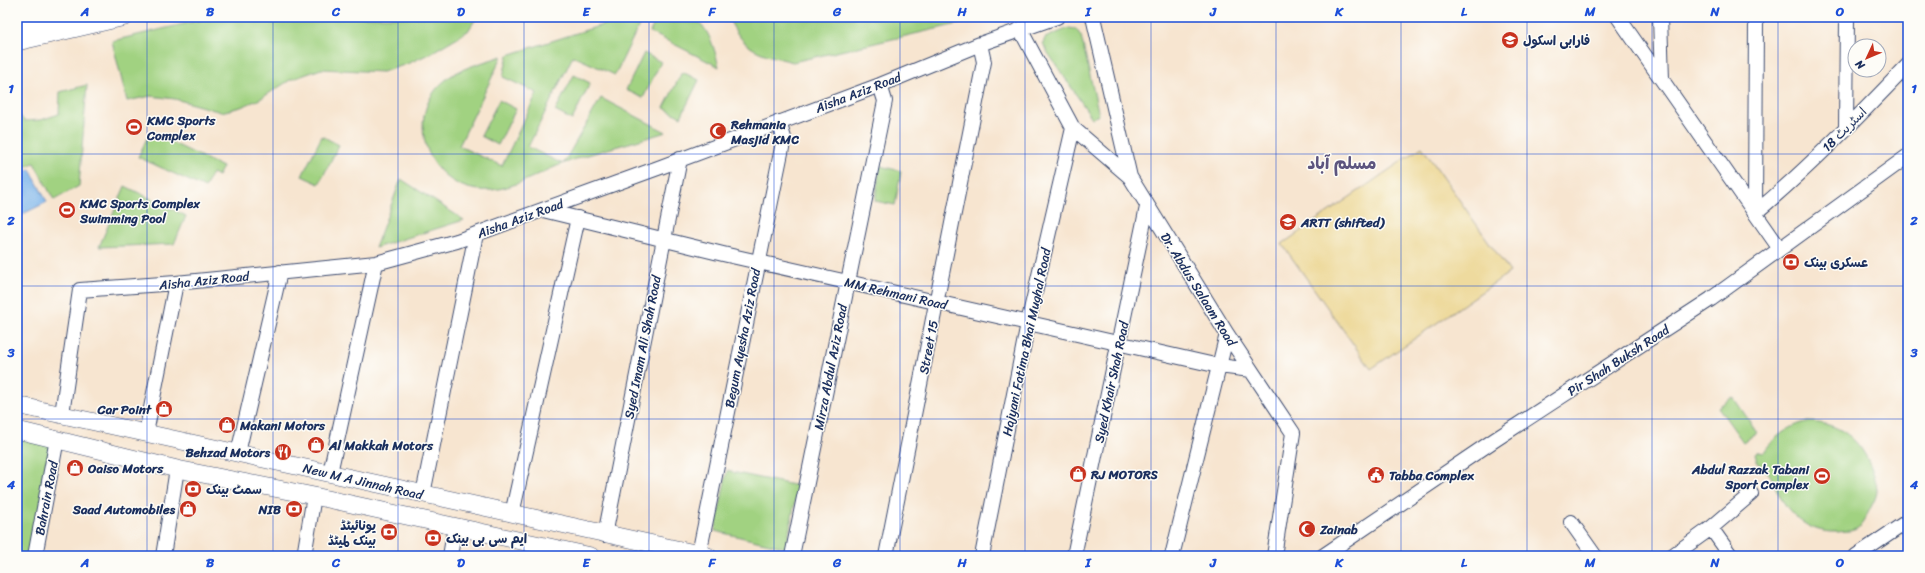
<svg xmlns="http://www.w3.org/2000/svg" width="1925" height="573" font-family="Sriracha,'Playpen Sans Arabic',sans-serif">
<rect width="100%" height="100%" fill="#fdfcf7"/>
<filter id="ink" filterUnits="userSpaceOnUse"><feTurbulence type="fractalNoise" baseFrequency=".025" numOctaves="2"/><feDisplacementMap in="SourceGraphic" scale="8" xChannelSelector="R" yChannelSelector="G"/><feConvolveMatrix kernelMatrix="1 2 1 2 8 2 1 2 1" color-interpolation-filters="sRGB"/></filter>
<filter id="wash" filterUnits="userSpaceOnUse"><feTurbulence type="fractalNoise" baseFrequency=".012" numOctaves="4" result="noise"/><feDisplacementMap in="SourceGraphic" scale="16" xChannelSelector="R" yChannelSelector="G"/><feGaussianBlur stdDeviation="0.9" result="paint"/><feColorMatrix in="noise" values="0 0 0 0 0 0 0 0 0 0 0 0 0 0 0 0 0 1.4 0 .05"/><feComposite in="paint" operator="in"/></filter>
<g filter="url(#wash)">
<rect width="100%" height="100%" fill="#f7e5d0"/>
<path fill="#a1d281" stroke="#5e8070" d="M213,17H477L468,31L429,54L407,64L383,72L321,69L290,80L260,99L241,107L221,112L175,99L151,96L127,101L112,41Z
M627,17H643L615,75L573,56L528,147L563,164L601,98L666,132C632,143 596,151 562,164C536,174 508,193 479,190C427,185 404,118 442,83C457,68 483,63 502,56L459,146L502,166L537,93L503,77L508,55Z
M657,17C667,17 679,15 689,17C708,21 715,51 719,67L650,32Z
M728,17H988L793,62C758,53 744,51 728,17Z
M1069,28L1076,29L1081,36L1099,115L1092,118L1046,50L1043,43L1045,38Z
M644,53L661,62L643,98L626,90Z
M682,72L699,80L681,117L664,108Z
M574,75L590,83L572,120L555,111Z
M87,85L79,186L54,200L34,163L17,170V111L24,121L41,120L59,114L60,92Z
M499,100L516,109L498,145L481,136Z
M150,132L223,167L218,176L212,173L205,188L138,157Z
M322,136L339,145L319,184L302,176Z
M880,166L901,171L895,205L875,201Z
M401,179L464,220L375,248Z
M125,186L186,216L174,244L99,247Z
M1733,397L1757,432L1743,442L1718,407Z
M1805,422C1830,422 1848,430 1862,450C1869,460 1876,477 1877,490C1877,498 1871,506 1868,513C1866,517 1862,525 1858,528C1852,532 1843,531 1837,532C1804,533 1784,510 1773,481C1769,469 1757,467 1755,454L1758,451L1764,452C1774,437 1788,427 1805,422Z
M17,430L57,439L35,556H17Z
M727,471L798,486L786,548L715,531Z"/>
<path fill="#eeda9e" stroke="#84847e" d="M1422,147L1510,272L1371,369L1282,244Z"/>
<path fill="#7ab3ea" stroke="#4a71a4" d="M30,169L47,202L17,217V175Z"/>
</g>
<g filter="url(#ink)">
<g fill="none" stroke-linecap="round" stroke-linejoin="round">
<g stroke="#3c4a6f" stroke-width="16">
<path id="minor" d="M1093,17L1130,177L1227,334L1293,433L1274,556
M1618,17L1780,249
M1660,17L1662,80
M1020,29L1073,128L1130,177
M1846,129L1847,17
M543,210L723,254L1219,366L1251,370
M1755,213C1810,167 1859,116 1908,65
M1755,213L1756,17
M62,414L80,290L176,283L376,263L457,241L658,168L880,85L980,44L1057,17
M146,433L176,283
M238,453L280,272
M330,473L376,263
M423,494L476,234
M512,514L578,218
M1571,522L1595,556
M1711,528L1731,556
M605,535L680,159
M699,554L784,138L779,122
M35,556L57,439
M163,556L177,469
M304,556L314,496
M450,556L455,527
M792,556L885,101L880,85
M886,556L984,62L980,44
M982,556L1028,323L1073,128
M1074,556L1147,207
M1172,556L1227,334
M1323,556L1493,441L1711,299L1908,156
M1672,556L1711,528L1751,494
M1856,556L1908,521"/>
</g>
<g stroke="#3c4a6f" stroke-width="18">
<path id="major" d="M17,29L66,17
M17,42L125,17
M17,405L708,556
M17,430L177,469L314,496L591,556"/>
</g>
<use href="#minor" stroke="#fff" stroke-width="14"/>
<use href="#major" stroke="#fff" stroke-width="17"/>
</g>
</g>
<path fill="none" stroke="#1d4ed8" stroke-width="1" stroke-opacity="0.55" d="M147,17V556M273,17V556M398,17V556M524,17V556M649,17V556M774,17V556M900,17V556M1025,17V556M1151,17V556M1276,17V556M1401,17V556M1527,17V556M1652,17V556M1778,17V556M17,154H1908M17,286H1908M17,419H1908"/>
<defs>
<g id="school-disc" transform="scale(0.9)"><circle r="9.5" fill="#c8321e" stroke="#fdfcf7"/><path d="M0-5L7-2L0 1L-7-2ZM-4 1L0 2.5L4 1V4Q0 6-4 4Z" fill="#fff"/></g>
<g id="stadium-disc" transform="scale(0.9)"><circle r="9.5" fill="#c8321e" stroke="#fdfcf7"/><path d="M0-5a6.5 5 0 1 0 0 10a6.5 5 0 1 0 0-10ZM-3.5-1.8h7v3.6h-7Z" fill="#fff"/></g>
<g id="mosque-disc" transform="scale(0.9)"><circle r="9.5" fill="#c8321e" stroke="#fdfcf7"/><path d="M3.5-4.9A6 6 0 1 0 3.5 4.9A5 5 0 1 1 3.5-4.9Z" fill="#fff"/></g>
<g id="university-disc" transform="scale(0.9)"><circle r="9.5" fill="#c8321e" stroke="#fdfcf7"/><path d="M0-5L7-2L0 1L-7-2ZM-4 1L0 2.5L4 1V4Q0 6-4 4Z" fill="#fff"/></g>
<g id="bank-disc" transform="scale(0.9)"><circle r="9.5" fill="#c8321e" stroke="#fdfcf7"/><path d="M-6-4H6V4H-6ZM0-2.3a2.3 2.3 0 1 0 0 4.6a2.3 2.3 0 1 0 0-4.6Z" fill="#fff"/></g>
<g id="shop-disc" transform="scale(0.9)"><circle r="9.5" fill="#c8321e" stroke="#fdfcf7"/><path d="M-5-2.5h2.3a2.7 3.5 0 0 1 5.4 0H5L5.5 6h-11ZM-1.5-2.5h3a1.5 2.3 0 0 0-3 0Z" fill="#fff"/></g>
<g id="restaurant-disc" transform="scale(0.9)"><circle r="9.5" fill="#c8321e" stroke="#fdfcf7"/><path d="M-5-6h1v4h1v-4h1v4h1v-4h1v5L-1.5 .5V6h-2V.5L-5-1ZM5-6V6H3V1.5H1.5Q1.5-4 5-6Z" fill="#fff"/></g>
<g id="civic-disc" transform="scale(0.9)"><circle r="9.5" fill="#c8321e" stroke="#fdfcf7"/><path d="M-.6-6.5H3V-4.5H.6V-3L4-1V1h2V6H-6V1h2V-1L-.6-3ZM-1.2 2.5V6h2.4V2.5Z" fill="#fff"/></g>
</defs>
<g fill-rule="evenodd">
<use href="#school-disc" x="1510" y="40"/>
<use href="#stadium-disc" x="134" y="127"/>
<use href="#mosque-disc" x="718" y="131"/>
<use href="#stadium-disc" x="67" y="210"/>
<use href="#university-disc" x="1288" y="222"/>
<use href="#bank-disc" x="1791" y="262"/>
<use href="#shop-disc" x="164" y="409"/>
<use href="#shop-disc" x="227" y="425"/>
<use href="#shop-disc" x="316" y="445"/>
<use href="#restaurant-disc" x="283" y="452"/>
<use href="#shop-disc" x="75" y="468"/>
<use href="#shop-disc" x="1078" y="474"/>
<use href="#civic-disc" x="1376" y="475"/>
<use href="#stadium-disc" x="1822" y="476"/>
<use href="#bank-disc" x="193" y="489"/>
<use href="#shop-disc" x="188" y="509"/>
<use href="#bank-disc" x="294" y="509"/>
<use href="#mosque-disc" x="1307" y="529"/>
<use href="#bank-disc" x="389" y="532"/>
<use href="#bank-disc" x="433" y="538"/>
</g>
<g text-anchor="middle" stroke-width="3" stroke-linejoin="round" paint-order="stroke">
<g font-size="13" font-weight="bold" fill="#1b2f5e" stroke="#fdfcf7" text-anchor="start">
<text x="1523" y="45">فارابی اسکول</text>
<text x="147" y="125">KMC Sports<tspan x="147" dy="15">Complex</tspan></text>
<text x="731" y="129">Rehmania<tspan x="731" dy="15">Masjid KMC</tspan></text>
<text x="80" y="208">KMC Sports Complex<tspan x="80" dy="15">Swimming Pool</tspan></text>
<text x="1301" y="227">ARTT (shifted)</text>
<text x="1804" y="267">عسکری بینک</text>
<text x="151" y="414" text-anchor="end">Car Point</text>
<text x="240" y="430">Makani Motors</text>
<text x="329" y="450">Al Makkah Motors</text>
<text x="270" y="457" text-anchor="end">Behzad Motors</text>
<text x="88" y="473">Oaiso Motors</text>
<text x="1809" y="474" text-anchor="end">Abdul Razzak Tabani<tspan x="1809" dy="15">Sport Complex</tspan></text>
<text x="1091" y="479">RJ MOTORS</text>
<text x="1389" y="480">Tabba Complex</text>
<text x="206" y="494">سمٹ بینک</text>
<text x="175" y="514" text-anchor="end">Saad Automobiles</text>
<text x="281" y="514" text-anchor="end">NIB</text>
<text x="376" y="530" text-anchor="end">یونائیٹڈ<tspan x="376" dy="15">بینک لمیٹڈ</tspan></text>
<text x="1320" y="534">Zainab</text>
<text x="446" y="543">ایم سی بی بینک</text>
</g>
<g font-size="13" fill="#1b2f5e" stroke="#fdfcf7">
<text transform="translate(858 92) rotate(-21)" y="5">Aisha Aziz Road</text>
<text transform="translate(1844 129) rotate(-45)" y="5">اسٹریٹ 18</text>
<text transform="translate(520 218) rotate(-20)" y="5">Aisha Aziz Road</text>
<text transform="translate(204 280) rotate(-6)" y="5">Aisha Aziz Road</text>
<text transform="translate(1199 289) rotate(58)" y="5">Dr. Abdus Salaam Road</text>
<text transform="translate(896 293) rotate(13)" y="5">MM Rehmani Road</text>
<text transform="translate(742 338) rotate(-79)" y="5">Begum Ayesha Aziz Road</text>
<text transform="translate(1026 342) rotate(-78)" y="5">Hajyani Fatima Bhai Mughal Road</text>
<text transform="translate(642 347) rotate(-79)" y="5">Syed Imam Ali Shah Road</text>
<text transform="translate(928 347) rotate(-79)" y="5">Street 15</text>
<text transform="translate(1618 360) rotate(-33)" y="5">Pir Shah Buksh Road</text>
<text transform="translate(830 367) rotate(-79)" y="5">Mirza Abdul Aziz Road</text>
<text transform="translate(1111 382) rotate(-78)" y="5">Syed Khair Shah Road</text>
<text transform="translate(363 481) rotate(13)" y="5">New M A Jinnah Road</text>
<text transform="translate(46 498) rotate(-79)" y="5">Bahrain Road</text>
</g>
<g font-size="17" font-weight="bold" fill="#5d557f" stroke="#fdfcf7">
<text x="1342" y="169">مسلم آباد</text>
</g>
</g>
<rect width="1925" height="573" fill="none" stroke="#fdfcf7" stroke-width="44"/>
<g transform="translate(1867 58) rotate(226)"><circle r="19" fill="#fdfcf7" stroke="#a3aaba"/>
<path d="M0-3L7 15L0 10L-7 15Z" fill="#c8321e"/>
<text y="-6" font-size="11" font-weight="bold" text-anchor="middle" fill="#1b2f5e">N</text>
</g>
<rect x="22" y="22" width="1881" height="529" fill="none" stroke="#1d4ed8" stroke-width="1.5"/>
<g font-size="13" text-anchor="middle" font-weight="bold" fill="#1d4ed8">
<text x="85" y="16">A</text>
<text x="210" y="16">B</text>
<text x="336" y="16">C</text>
<text x="461" y="16">D</text>
<text x="586" y="16">E</text>
<text x="712" y="16">F</text>
<text x="837" y="16">G</text>
<text x="962" y="16">H</text>
<text x="1088" y="16">I</text>
<text x="1213" y="16">J</text>
<text x="1339" y="16">K</text>
<text x="1464" y="16">L</text>
<text x="1590" y="16">M</text>
<text x="1715" y="16">N</text>
<text x="1840" y="16">O</text>
<text x="11" y="93">1</text>
<text x="1914" y="93">1</text>
<text x="11" y="225">2</text>
<text x="1914" y="225">2</text>
<text x="11" y="357">3</text>
<text x="1914" y="357">3</text>
<text x="11" y="489">4</text>
<text x="1914" y="489">4</text>
<text x="85" y="567">A</text>
<text x="210" y="567">B</text>
<text x="336" y="567">C</text>
<text x="461" y="567">D</text>
<text x="586" y="567">E</text>
<text x="712" y="567">F</text>
<text x="837" y="567">G</text>
<text x="962" y="567">H</text>
<text x="1088" y="567">I</text>
<text x="1213" y="567">J</text>
<text x="1339" y="567">K</text>
<text x="1464" y="567">L</text>
<text x="1590" y="567">M</text>
<text x="1715" y="567">N</text>
<text x="1840" y="567">O</text>
</g>
</svg>
